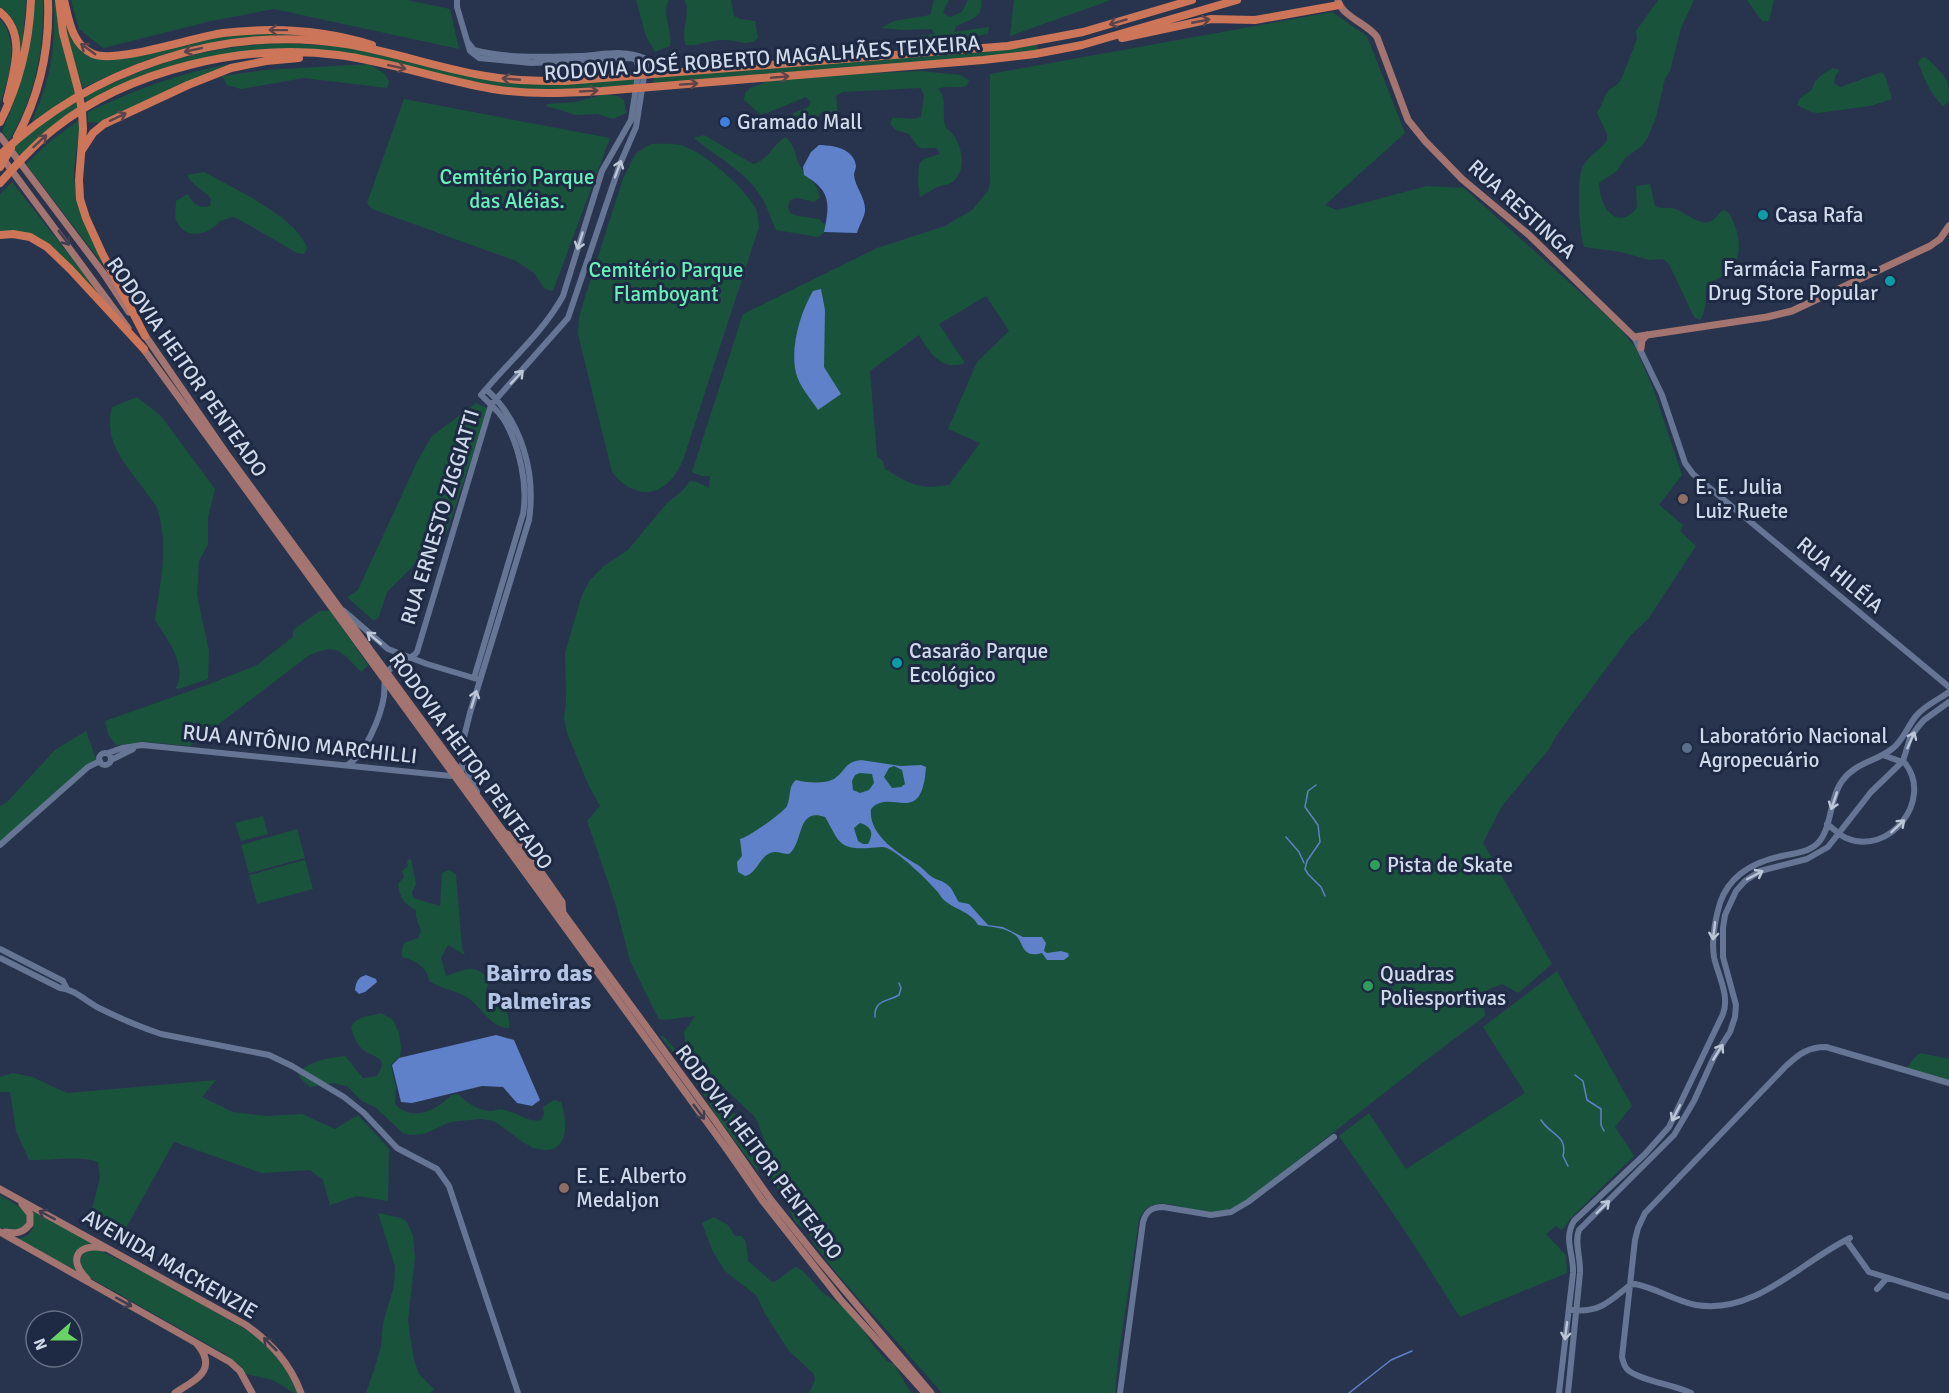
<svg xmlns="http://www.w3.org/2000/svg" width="1949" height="1393" font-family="Signika,sans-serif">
<rect width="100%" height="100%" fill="#28344e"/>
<path fill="#19533c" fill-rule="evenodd" d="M0,0H26L22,49L20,50C20,32 15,18 0,7Z
M34,0H43C44,42 38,81 20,120C16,127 13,135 8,141L2,131C22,88 32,47 34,0Z
M54,0H57L75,94L32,121C52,76 55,49 54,0Z
M71,0H407L450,9L459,49L274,9L211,21L103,48L79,29Z
M636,0H669C661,12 673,32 670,46L655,52L646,36Z
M685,0H731L734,16L740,19L755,21L758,38C747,48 739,40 725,40C712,39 700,46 686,45C680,31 691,14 685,0Z
M934,0H949L943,13L950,17L962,12L968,0H981C984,18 970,20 956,26L954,32L989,27L988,34L908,46L903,44L908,39L914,37L935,34L931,29L903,30L881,28L894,21L930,15Z
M1014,0H1111L1010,36Z
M1658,0H1694L1681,28L1670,71L1665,79L1656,117L1647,139L1642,146L1625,158L1617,171L1599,183C1599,205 1616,233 1637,208L1636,186L1650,184L1655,206C1663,210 1670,206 1678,210C1687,214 1699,225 1709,222C1716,220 1718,213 1724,210C1731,214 1732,219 1735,226C1745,255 1736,272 1708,283C1704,296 1708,308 1700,320L1694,317L1669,264L1663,259L1649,260L1621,252L1584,247C1579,232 1576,179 1583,166C1588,156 1600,150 1607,141V134L1597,113C1601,107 1603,100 1606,94C1610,87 1617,87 1621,80L1637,39L1636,31Z
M1747,0H1774L1769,21H1762Z
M1332,12L1367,36L1405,133L1325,205L1337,210L1427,186L1464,188L1618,326L1635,347L1653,388L1682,475L1659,505L1683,525L1680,531L1696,546L1648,619L1631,635L1556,736L1549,749L1502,806L1483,843L1552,964L1518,993L1502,984L1487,990L1483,999L1485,1016L1438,1051L1240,1205C1229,1209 1220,1213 1208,1212C1185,1211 1151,1190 1139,1219L1118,1359L1115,1393H942L838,1275L814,1244L808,1232L796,1223L789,1210L790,1206L764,1168L765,1142L756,1118L698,1063L685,1042L684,1032L695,1016L664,1020L659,1019L655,1012L630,961L614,899L587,821L600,806L588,784L567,733L564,718L566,702L565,653L582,595L590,580L604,566L628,550L667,503L683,490L690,481L697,482L709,488L710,476H702L692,472L743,314L877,248L945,226L972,210L988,191L990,181V74ZM986,296L1009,331L977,362L948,429L980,443L949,485C918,490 911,484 885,469L883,461L877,457L870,371L919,335C929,353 943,372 965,363L939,324Z
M0,19C20,40 9,78 0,103Z
M64,24H67L93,57C125,66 166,45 198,39C232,33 266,32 301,35C215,36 160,49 83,88L71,55Z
M279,43L337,46L380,54L461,73L563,84L634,79V85L547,90L509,88L313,51L204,60L87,104L85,96C152,63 204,47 279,43Z
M1037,45L1038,51L1010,55L653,84L654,77Z
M1923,57C1929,59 1931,62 1935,66C1948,80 1949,81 1949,101L1943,106C1930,94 1924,78 1918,62Z
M255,60L101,123L88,122V112C142,86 195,68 255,60Z
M369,64C378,70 385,71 389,82L387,88L304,78L241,89L227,85L222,76L265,70Z
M1833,68L1840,70L1835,76L1834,83L1840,87L1882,72L1886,78L1892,99L1870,106L1818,113L1811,112L1797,105L1800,98L1812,90C1814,78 1823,74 1833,68Z
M921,71L960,75L969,80L967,86C956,89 948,84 938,89C948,99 941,115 946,128C961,137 970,171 951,183C947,185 941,185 937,187C931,190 926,194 920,197L918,182L919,164L924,159L940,154L937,148C915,147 923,153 909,134L896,130L890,124L892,118C903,117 911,121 921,117L924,96L921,88L843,92L836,95L838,118L832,122L824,111C811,120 817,127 797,125L792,120L793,113L807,108L811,102L806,97L767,113L760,114L744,100L745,93L750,88L769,81L832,75Z
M604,94L618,96L624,100L626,113L613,119L598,114L576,115L546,106L547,104L576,102Z
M404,99L610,138L553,291L545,289L534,273L516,261L372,209L367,203Z
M77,101L78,109L20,157L13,148L44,122Z
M79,120C80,139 74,157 74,176C75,207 92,235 104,263V266L26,164L48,143Z
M704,135L753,164C767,161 773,145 785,137C796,145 794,155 800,166C807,178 818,182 820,198L814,202L797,198L790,200L788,207L790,213L798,216L819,219L829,229L818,237L776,230C770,217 767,204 758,192C744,171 714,155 694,138Z
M651,144C661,144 673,143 683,146C704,152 746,189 756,209C758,214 758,221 759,227L683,460C668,496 637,504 612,472L578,334L579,318L584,300L623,179L636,153Z
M204,172C234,189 296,216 307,248L304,254L297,253L240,220L233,217L220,221C209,235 184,241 176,220C174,214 176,207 176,201L188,194C193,204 199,209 210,206L211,199C204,189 193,187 187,175Z
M12,182L111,308L48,245L0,232V194Z
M137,397L161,416L215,489L208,517V544L199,561L197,595L209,651L208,679L178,689L176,688C188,665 167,639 155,620C160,583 169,549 158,511C156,504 150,498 146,492C126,464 103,443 112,407Z
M476,403L488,409L447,532L387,592L378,619L373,620L347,597L358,590L418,460L432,436Z
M320,611H330L368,665L361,672C340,651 338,642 308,656L190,746L145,742L116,745L108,734L105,721L207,685L257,665L293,637V630Z
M86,731L96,759L0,842V806L7,802L55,750Z
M263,816L268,834L241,841L235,823Z
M297,829L305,858L249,873L241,845Z
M411,859L416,884L412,892L413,898L440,906L442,873L449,870L456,874L462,948L465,955L448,945L441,958L446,976C463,970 475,962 490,980L486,990C499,1000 511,1010 509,1028C494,1029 483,1011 472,1001C460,990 442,990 429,981C427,966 416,961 402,957V950L404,943L418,938L421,931L416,917V910C404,904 400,898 398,884L404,877L402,871L408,866L407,860Z
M305,860L313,889L257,904L249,875Z
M1557,971L1632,1106L1615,1127L1634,1156L1570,1219L1564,1228L1561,1230L1556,1226L1546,1234L1566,1255L1567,1273L1460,1317L1403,1228L1339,1136L1369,1113L1406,1169L1525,1093L1483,1027Z
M381,1013L393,1020L399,1033L401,1048L400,1056L391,1065L396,1088L395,1104C411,1122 437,1111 451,1095L458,1094C466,1102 478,1111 491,1111C496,1110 500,1108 505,1110C518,1113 528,1123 541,1120L544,1114L543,1107L554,1100L561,1102C569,1126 568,1158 534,1148C526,1146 503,1127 494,1121L480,1119L450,1122L424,1134L410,1135L403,1133L375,1107L362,1101L347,1086L333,1083L310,1087L303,1081L298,1074C310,1060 328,1058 345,1056L363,1078L377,1076C391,1055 371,1058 362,1049C356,1043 353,1034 351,1027C357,1015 370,1017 381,1013Z
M660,1036H663L740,1120L749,1134L759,1173L717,1117L695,1080Z
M1921,1053L1949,1059V1080L1907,1068L1915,1057Z
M13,1073L32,1077L67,1093L216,1080L202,1097L233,1112L266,1116L302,1114L335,1129L358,1115L389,1149L388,1201L357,1196L330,1205L323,1180L310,1170L262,1173L174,1142L122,1235L89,1220L100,1178L98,1162C79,1155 50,1161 29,1160L16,1131L10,1092H0V1077Z
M0,1195L26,1211L28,1219L23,1230L0,1228Z
M32,1211L91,1242L74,1261L78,1272L18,1241L19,1239L28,1235L33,1228Z
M378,1213L401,1218L407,1222L413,1236L415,1258L408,1320L410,1336L414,1360L419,1374L434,1389L430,1393H366L375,1367L381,1346L383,1323L394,1286L395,1266Z
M714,1217L728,1225L735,1236H742L746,1242L748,1261L772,1282C782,1280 786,1271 796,1267L803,1271L822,1292L858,1317L872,1344L887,1361L894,1364L911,1393H809L815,1380L814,1374L789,1351L764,1312L757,1296L725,1271L712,1250L702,1223Z
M99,1250L159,1280L257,1336L285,1366L298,1393H294L273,1380L246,1374L239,1365L225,1354L85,1275C80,1265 77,1258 87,1251Z"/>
<path fill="#5e81c9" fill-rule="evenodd" d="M819,145C832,145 854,148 856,166C856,169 854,172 854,175C855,187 866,198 865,211C864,218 859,226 857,233L824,232C830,203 831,191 804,175L803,167L811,152Z
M821,289L825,310L824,367L841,394L818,410C811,399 799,386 796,373C790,348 800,313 813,291Z
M861,760L901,766L921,765L926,767C922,829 891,787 871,809C868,835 899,854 918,865C923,868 927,874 932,877C936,880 941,880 945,883C953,888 954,895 959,902L969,904L988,925L1003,927L1023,937H1042L1046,943L1044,951L1047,953L1061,951L1068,953L1069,956L1064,960H1047L1042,953C1020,959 1024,941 1015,935C1004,927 991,927 978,925C971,912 956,910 945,901C941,898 940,894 936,890C925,878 902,855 887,848C882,846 875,848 869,848C837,850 839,840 825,817C796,807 804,843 789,854C784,854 779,852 775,852C760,853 758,873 745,876L738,872L737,862L742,856L740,839C747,838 783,813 787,806C791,797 788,786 796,780C806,783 825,784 834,779C846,771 844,762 861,760ZM894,766L902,770L905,784L901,787L892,788L884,777L889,768ZM860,773L872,774L874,783L869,790L860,793L853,790L852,781L855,775ZM860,823C872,827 874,833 868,844H863L858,841L854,828Z
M366,975L376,979L377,982L365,992L359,994L355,990C356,982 358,977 366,975Z
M496,1035L514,1040L540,1100L532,1106L517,1103L503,1087L482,1086L412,1103L401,1102L392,1065L399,1058Z"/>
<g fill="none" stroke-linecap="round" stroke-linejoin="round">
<path stroke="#5e81c9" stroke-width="1.5" d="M1316,785L1308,791L1305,807L1318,825L1320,842L1307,861L1305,869L1308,874L1321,887L1325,896
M1286,837L1299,852L1304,863
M875,1017C874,999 888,1002 899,995L901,988L899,983
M1575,1075L1583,1081L1587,1100L1601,1109V1125L1604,1131
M1541,1120C1550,1135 1568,1135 1563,1156L1568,1166
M1349,1393L1391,1360L1412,1351"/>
<path stroke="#667593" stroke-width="6" d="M457,0V7L470,51L479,58L531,63L632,58L636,60L639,68L631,120L602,171L563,296C542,334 508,362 481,395C490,404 500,412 506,423C520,449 528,486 523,514L474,678
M1634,337L1662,395L1685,463L1693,474L1949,687
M344,611L388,649L427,664L477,679
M99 759a6 6 0 1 1 12 0a6 6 0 1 1-12 0Z
M108,753L122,748L142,745L451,776L461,770L463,760
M111,760L133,749
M347,765C365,756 381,716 384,696C385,688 383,681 387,673C394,661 410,662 417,652L491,405L568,318L620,164L636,127L646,64L644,58C624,49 601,55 580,56C545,57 508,59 474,50L467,41
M477,792L463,760L461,749L470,713L529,520C536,473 522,422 486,389
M1827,824C1833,828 1839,835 1846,838C1889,857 1934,800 1905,763L1883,755
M0,845L88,767L100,761
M0,949L63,981L67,989
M0,958L60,988C74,989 86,1001 99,1008C119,1018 140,1027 161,1034L269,1055L292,1066L344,1097L364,1113L397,1148L437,1169L449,1186L518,1393
M1846,1240L1869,1272L1949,1297
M1877,1289L1887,1278
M1572,1310C1600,1313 1610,1301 1630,1285L1635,1284C1656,1288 1675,1301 1696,1305C1756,1315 1800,1262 1850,1238
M1120,1393L1143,1222C1146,1211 1152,1207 1163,1207L1211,1215L1231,1212L1248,1202L1334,1137
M1559,1393L1573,1273C1574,1254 1563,1239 1574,1221L1645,1154L1669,1127L1723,1014C1730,995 1718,976 1714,957C1711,938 1715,920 1720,903C1730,873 1759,860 1787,855C1798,853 1809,851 1817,844C1832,830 1829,799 1842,781C1856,762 1875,762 1892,749C1903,741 1907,727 1916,716C1924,706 1938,700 1949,692
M1568,1393L1580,1273C1581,1258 1574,1242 1579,1230L1674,1135L1694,1101L1714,1057L1730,1032L1735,1017L1736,1005L1723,957V928L1725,915L1736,891L1745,881L1760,871L1807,859L1828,847L1871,792L1903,761L1910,738L1918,727L1924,720L1949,702
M1691,1393C1676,1385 1638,1380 1628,1370C1624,1367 1623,1361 1622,1357L1635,1240L1638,1228L1645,1213L1786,1066C1799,1054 1808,1047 1826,1047L1949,1083"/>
<path stroke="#a47570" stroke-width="7" d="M1338,0C1342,17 1367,23 1377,37L1408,120L1425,141L1462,179L1529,235L1634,337L1767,317L1792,311L1930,246L1940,239L1949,226
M0,136L104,274L129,312
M1,156L128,328
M142,331L226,453L714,1119L771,1200L819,1260L931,1393
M142,347L728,1151L762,1200L840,1299L925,1393
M1641,348L1642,340L1647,335
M504,833L517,838L562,902L563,915
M0,1189L246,1325C271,1343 290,1363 301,1393
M0,1232L230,1362L240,1371L252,1393
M5,1232C16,1234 23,1233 30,1224V1214L22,1204
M87,1279C67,1259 78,1243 104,1248
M175,1393C195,1380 219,1370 197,1344"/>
<path stroke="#cd7558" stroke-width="8" d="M59,0L63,33L78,89L82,111L83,129L79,180L80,199L86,218L102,253L145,336
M64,0C69,20 72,45 93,54C116,64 193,37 223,33C273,27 323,30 372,45
M0,12C27,34 14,71 7,100
M1122,38L1211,19L1255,20L1339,5
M0,122C20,83 29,44 31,0
M17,137C40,94 50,49 48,0
M82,150L93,133L104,124L188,85L231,68L266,61L299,58
M0,155C90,69 223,24 346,44C396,52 443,70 492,77C516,81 541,81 565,81L1008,46L1083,32L1192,0
M0,167L11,148
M0,183C17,164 34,145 54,129C129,69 245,43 338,55C391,62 441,80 493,89C529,95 566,93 602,91L983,60L1035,54L1082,45L1237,0
M0,235L13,234L30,237L47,247L70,269L144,349"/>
</g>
<defs><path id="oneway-shaft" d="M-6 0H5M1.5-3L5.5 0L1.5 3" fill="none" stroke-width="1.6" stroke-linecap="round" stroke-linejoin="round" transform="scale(1.5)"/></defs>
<g stroke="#5b444a">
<use href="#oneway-shaft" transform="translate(1201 21) rotate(-11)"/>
<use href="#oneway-shaft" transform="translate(1118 22) rotate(163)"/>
<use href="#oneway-shaft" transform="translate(278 30) rotate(-179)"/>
<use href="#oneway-shaft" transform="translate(88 49) rotate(-144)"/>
<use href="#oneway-shaft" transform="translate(193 50) rotate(167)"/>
<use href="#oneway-shaft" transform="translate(397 67) rotate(12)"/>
<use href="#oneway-shaft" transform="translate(780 77) rotate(-5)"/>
<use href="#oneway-shaft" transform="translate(511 79) rotate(-175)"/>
<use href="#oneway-shaft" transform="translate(689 84) rotate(-4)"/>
<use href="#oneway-shaft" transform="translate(589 91) rotate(-3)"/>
<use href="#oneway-shaft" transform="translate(118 117) rotate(-25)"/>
<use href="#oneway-shaft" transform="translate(40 141) rotate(-43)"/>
</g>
<g stroke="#bcc6d9">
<use href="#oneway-shaft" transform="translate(618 169) rotate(-70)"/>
<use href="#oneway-shaft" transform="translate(580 241) rotate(107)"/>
<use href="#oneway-shaft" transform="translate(517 377) rotate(-47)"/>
<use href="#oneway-shaft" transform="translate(374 638) rotate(-140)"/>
<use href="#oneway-shaft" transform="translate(474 699) rotate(-73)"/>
<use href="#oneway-shaft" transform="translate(1911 740) rotate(-66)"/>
<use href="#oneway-shaft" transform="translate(1834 801) rotate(109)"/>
<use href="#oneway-shaft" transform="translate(1898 826) rotate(-43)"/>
<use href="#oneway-shaft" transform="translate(1755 875) rotate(-28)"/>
<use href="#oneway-shaft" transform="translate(1714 931) rotate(97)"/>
<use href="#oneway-shaft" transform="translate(1718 1052) rotate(-58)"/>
<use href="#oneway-shaft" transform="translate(1676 1113) rotate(117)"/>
<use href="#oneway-shaft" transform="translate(1603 1207) rotate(-44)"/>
<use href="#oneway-shaft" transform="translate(1566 1331) rotate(97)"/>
</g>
<g stroke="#403d4e">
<use href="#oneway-shaft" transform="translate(64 238) rotate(53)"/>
<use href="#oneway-shaft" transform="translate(699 1112) rotate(53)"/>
<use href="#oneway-shaft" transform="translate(47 1215) rotate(-152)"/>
<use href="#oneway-shaft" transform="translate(124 1302) rotate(29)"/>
<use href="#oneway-shaft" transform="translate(270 1344) rotate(-135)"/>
</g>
<circle fill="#3f7fe0" stroke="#1e2a43" stroke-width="2" cx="725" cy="122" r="6"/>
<g fill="#0f9aa8" stroke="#1e2a43" stroke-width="2">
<circle cx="1763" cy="215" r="6"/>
<circle cx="1890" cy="281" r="6"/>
<circle cx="897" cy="663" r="6"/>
</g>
<g fill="#8d6e63" stroke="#1e2a43" stroke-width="2">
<circle cx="1683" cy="499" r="6"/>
<circle cx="564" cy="1188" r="6"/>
</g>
<circle fill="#5c6f8a" stroke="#1e2a43" stroke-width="2" cx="1687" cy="748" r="6"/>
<g fill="#2e9e5b" stroke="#1e2a43" stroke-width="2">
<circle cx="1375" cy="865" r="6"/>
<circle cx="1368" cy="986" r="6"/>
</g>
<g text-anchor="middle" stroke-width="6" stroke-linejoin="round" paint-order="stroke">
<g font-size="21" fill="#d1daeb" stroke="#1e2a43">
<text transform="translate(762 58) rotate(-4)" y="7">RODOVIA JOSÉ ROBERTO MAGALHÃES TEIXEIRA</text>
<text transform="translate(1522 209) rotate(42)" y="7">RUA RESTINGA</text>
<text transform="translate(187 367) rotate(55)" y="7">RODOVIA HEITOR PENTEADO</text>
<text transform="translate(440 517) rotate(-73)" y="7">RUA ERNESTO ZIGGIATTI</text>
<text transform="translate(1840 575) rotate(40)" y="7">RUA HILÉIA</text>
<text transform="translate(300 744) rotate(6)" y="7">RUA ANTÔNIO MARCHILLI</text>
<text transform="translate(471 761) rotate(54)" y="7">RODOVIA HEITOR PENTEADO</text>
<text transform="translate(759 1152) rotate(53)" y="7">RODOVIA HEITOR PENTEADO</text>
<text transform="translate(170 1264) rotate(30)" y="7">AVENIDA MACKENZIE</text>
</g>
<g font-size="21" fill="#d1daeb" stroke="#1e2a43" text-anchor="start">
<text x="737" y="129">Gramado Mall</text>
<text x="1775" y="222">Casa Rafa</text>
<text x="1878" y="276" text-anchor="end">Farmácia Farma -<tspan x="1878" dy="24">Drug Store Popular</tspan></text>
<text x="1695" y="494">E. E. Julia<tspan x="1695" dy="24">Luiz Ruete</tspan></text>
<text x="909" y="658">Casarão Parque<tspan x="909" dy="24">Ecológico</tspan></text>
<text x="1699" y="743">Laboratório Nacional<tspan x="1699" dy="24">Agropecuário</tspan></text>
<text x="1387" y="872">Pista de Skate</text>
<text x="1380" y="981">Quadras<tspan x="1380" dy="24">Poliesportivas</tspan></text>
<text x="576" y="1183">E. E. Alberto<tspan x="576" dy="24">Medaljon</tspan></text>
</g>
<g font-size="21" fill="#66f1b8" stroke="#1e2a43">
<text x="517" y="184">Cemitério Parque<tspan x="517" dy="24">das Aléias.</tspan></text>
<text x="666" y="277">Cemitério Parque<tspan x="666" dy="24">Flamboyant</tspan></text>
</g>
<g font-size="24" font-weight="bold" fill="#b4c4e5" stroke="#1e2a43">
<text x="539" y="981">Bairro das<tspan x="539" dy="28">Palmeiras</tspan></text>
</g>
</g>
<g transform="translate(54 1339) rotate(249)"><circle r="28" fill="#1e2a43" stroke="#667086" stroke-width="1.5"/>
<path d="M0-4.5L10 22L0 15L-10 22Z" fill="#68d465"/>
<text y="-9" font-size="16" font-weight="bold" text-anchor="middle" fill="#d1daeb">N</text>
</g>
</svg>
